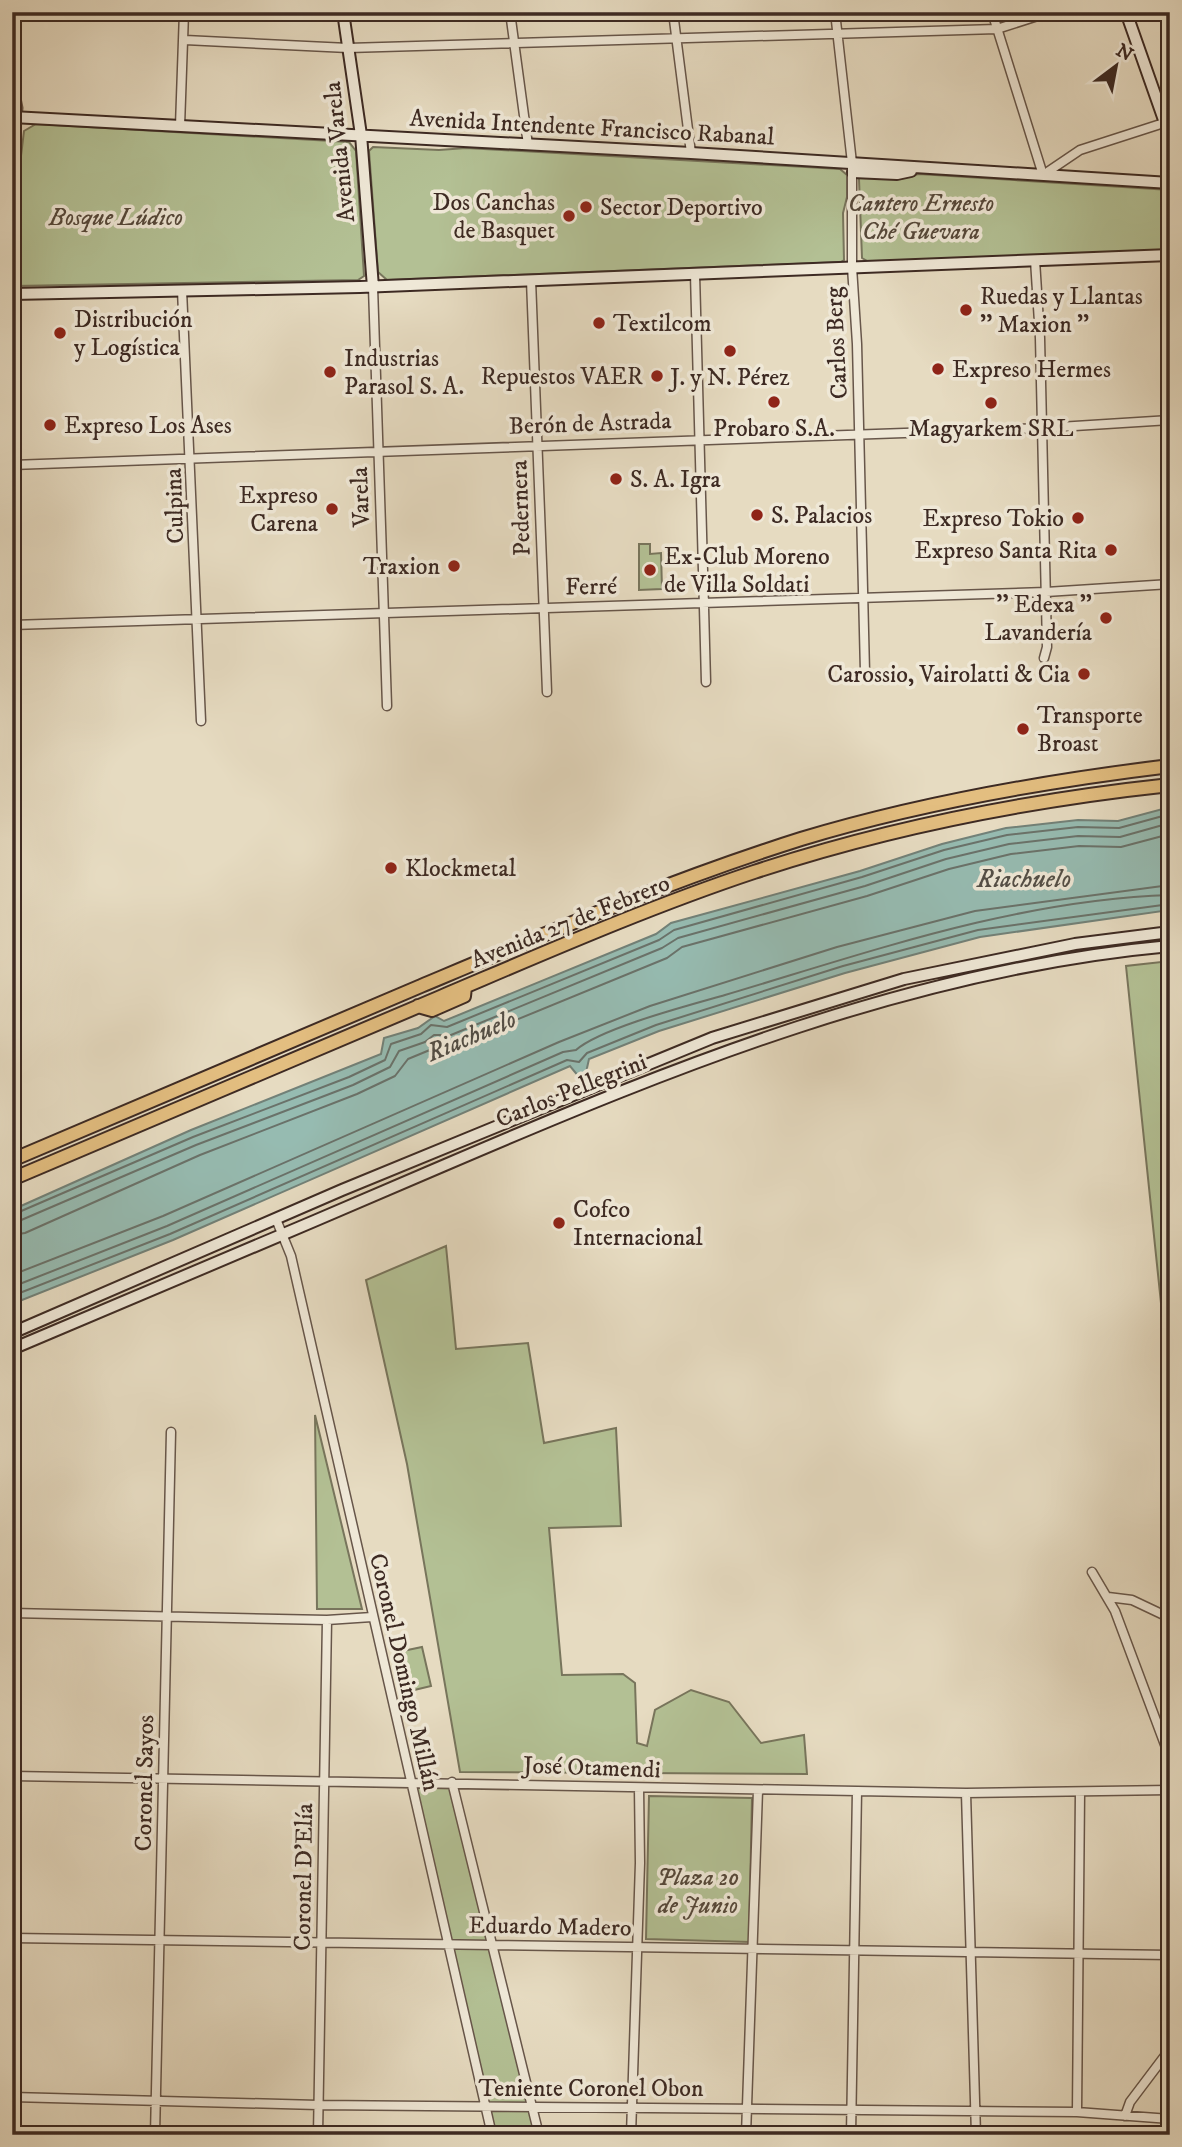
<svg xmlns="http://www.w3.org/2000/svg" width="1182" height="2147" font-family="'IM FELL DW Pica',serif">
<rect width="100%" height="100%" fill="#e6dbc1"/>
<filter id="stains"><feTurbulence type="fractalNoise" baseFrequency=".00286" numOctaves="4"/><feColorMatrix values="0 0 0 0 .2 0 0 0 0 .09 0 0 0 0 .02 0 0 0 .5 -.17"/></filter>
<radialGradient id="worn" r=".72"><stop offset=".6" stop-color="#630" stop-opacity="0"/><stop offset="1" stop-color="#630" stop-opacity=".3"/></radialGradient>
<path fill="#b3c094" stroke="#78755c" stroke-width="2" d="M36,124L349,142L356,151L364,276L358,280L14,286L12,231L24,131Z
M373,147L439,150L466,148L840,169L847,175V197L843,213L844,260L841,262L387,280L378,272L369,151Z
M919,174L1170,190V251L869,262L862,258L859,179L862,175L900,178Z
M639,544H650V554L661,553L662,589L639,590Z
M1170,961V1361H1167L1126,966Z
M446,1246L456,1349L528,1343L544,1443L616,1428L621,1526L549,1528L562,1675L623,1674L635,1683L637,1743L647,1746L655,1710L691,1690L729,1702L761,1743L804,1735L807,1774L460,1772L407,1464L366,1280Z
M315,1415L362,1609H317Z
M422,1647L431,1686L406,1692L398,1652Z
M452,1782L539,2135H492L410,1783Z
M649,1796L752,1798L749,1942L646,1939Z"/>
<path fill="#96bbb1" stroke="#728178" stroke-width="2" d="M1170,807V910L980,937L845,973L659,1031L589,1059L585,1077H579L570,1066L173,1240L12,1304V1210L191,1130L381,1054L384,1038L418,1028L435,1016L444,1021L656,934L671,923L860,871L942,844L1006,828L1078,820L1118,821Z"/>
<g fill="none" stroke-linecap="round" stroke-linejoin="round">
<path stroke="#6a726a" stroke-width="2" d="M12,1215L193,1137L349,1077L385,1060L391,1044L421,1034L431,1025L447,1027L659,940L674,930L862,877L944,850L1007,835L1078,827L1119,828L1170,814
M12,1224L196,1145L353,1085L390,1067L399,1051L425,1042L434,1035H451L662,948L678,938L865,886L946,859L1009,844L1078,836L1120,837L1170,823
M12,1235L25,1233L200,1155L357,1094L395,1076L408,1059L437,1047L455,1045L667,958L682,947L867,896L949,869L1011,854L1079,846L1121,847L1170,834
M12,1275L163,1216L559,1042L650,1006L837,947L975,911L1170,885
M12,1287L167,1226L563,1052L576,1050C601,1028 690,1005 725,995C870,952 1016,900 1170,895
M12,1296L170,1234L567,1060L579,1062L587,1053L656,1025L843,966L978,930L1170,904"/>
<g stroke="#67564a" stroke-width="11">
<path id="street" d="M510,12L528,145
M673,12L691,153
M835,12L852,163V267L857,344L865,672
M992,12L1043,175L1080,150L1170,121
M185,40L348,48L997,29L1050,12
M12,78L18,108L12,166
M180,126L184,12
M1035,260L1040,338L1047,647L1044,658
M695,274L706,682
M531,280L547,692
M373,287L387,706
M182,290L201,721
M12,465L1043,428L1170,420
M12,625L1046,592L1170,584
M276,1219L291,1256L492,2135
M1092,1572L1115,1611L1170,1758
M1108,1597L1132,1600L1170,1618
M12,1613L327,1620L372,1617
M12,1776L966,1793L1170,1790
M452,1782L539,2135
M966,1793L976,2135
M12,1938L1170,1955
M12,2097L318,2105L1077,2112L1170,2119
M1077,2112L1080,1792
M1125,2116L1130,2102L1170,2049
M155,2135L171,1432
M318,2135L327,1620
M631,2135L640,1863L639,1788
M746,2135L758,1790
M851,2135L857,1791"/>
</g>
<g stroke="#3d2a23" stroke-width="14">
<path id="secondary" d="M343,12L361,135L373,287
M1126,12L1170,137
M12,117L691,153L1170,183
M853,172L897,174L911,171
M12,294L360,287L1170,255
M12,1333L342,1190L712,1038L904,979L1075,944L1170,932
M12,1349C157,1288 301,1227 445,1165C678,1065 915,969 1170,946"/>
</g>
<g stroke="#3d2a23" stroke-width="16">
<path id="primary" d="M418,1006L432,1010L464,996L465,987
M12,1160C149,1102 285,1044 421,986C547,933 671,880 801,839C920,803 1046,781 1170,766
M12,1179C154,1119 296,1058 438,998C542,954 646,908 754,872C887,828 1030,800 1170,785"/>
</g>
<use href="#street" stroke="#efe8d7" stroke-width="8"/>
<use href="#secondary" stroke="#efe8d7" stroke-width="10"/>
<use href="#primary" stroke="#e3be80" stroke-width="12"/>
</g>
<g fill="#8f2418" stroke="#efe8d7" stroke-width="2.5">
<circle cx="586" cy="207" r="7"/>
<circle cx="569" cy="216" r="7"/>
<circle cx="966" cy="310" r="7"/>
<circle cx="599" cy="323" r="7"/>
<circle cx="60" cy="333" r="7"/>
<circle cx="730" cy="351" r="7"/>
<circle cx="938" cy="369" r="7"/>
<circle cx="330" cy="372" r="7"/>
<circle cx="657" cy="376" r="7"/>
<circle cx="774" cy="402" r="7"/>
<circle cx="991" cy="403" r="7"/>
<circle cx="50" cy="425" r="7"/>
<circle cx="616" cy="479" r="7"/>
<circle cx="332" cy="509" r="7"/>
<circle cx="757" cy="515" r="7"/>
<circle cx="1078" cy="518" r="7"/>
<circle cx="1111" cy="550" r="7"/>
<circle cx="454" cy="566" r="7"/>
<circle cx="650" cy="570" r="7"/>
<circle cx="1106" cy="618" r="7"/>
<circle cx="1084" cy="674" r="7"/>
<circle cx="1023" cy="729" r="7"/>
<circle cx="391" cy="868" r="7"/>
<circle cx="559" cy="1223" r="7"/>
</g>
<g text-anchor="middle" stroke-width="7" stroke-linejoin="round" paint-order="stroke">
<g font-size="24" fill="#3d2a23" stroke="#efe8d7">
<text transform="translate(592 127) rotate(3)" y="8">Avenida Intendente Francisco Rabanal</text>
<text transform="translate(339 152) rotate(-96)" y="8">Avenida Varela</text>
<text transform="translate(836 343) rotate(-93)" y="8">Carlos Berg</text>
<text transform="translate(590 423) rotate(-2)" y="8">Berón de Astrada</text>
<text transform="translate(360 497) rotate(-92)" y="8">Varela</text>
<text transform="translate(174 506) rotate(-92)" y="8">Culpina</text>
<text transform="translate(520 508) rotate(-92)" y="8">Pedernera</text>
<text transform="translate(591 586) rotate(-1)" y="8">Ferré</text>
<text transform="translate(570 921) rotate(-22)" y="8">Avenida 27 de Febrero</text>
<text transform="translate(571 1090) rotate(-22)" y="8">Carlos Pellegrini</text>
<text transform="translate(405 1672) rotate(77)" y="8">Coronel Domingo Millán</text>
<text transform="translate(592 1767) rotate(2)" y="8">José Otamendi</text>
<text transform="translate(144 1783) rotate(-89)" y="8">Coronel Sayos</text>
<text transform="translate(303 1877) rotate(-89)" y="8">Coronel D'Elía</text>
<text transform="translate(550 1926) rotate(1)" y="8">Eduardo Madero</text>
<text x="591" y="2096">Teniente Coronel Obon</text>
</g>
<g font-size="24" fill="#3d2a23" stroke="#efe8d7" text-anchor="start">
<text x="555" y="210" text-anchor="end">Dos Canchas<tspan x="555" dy="28">de Basquet</tspan></text>
<text x="600" y="215">Sector Deportivo</text>
<text x="980" y="304">Ruedas y Llantas<tspan x="980" dy="28">'' Maxion ''</tspan></text>
<text x="74" y="327">Distribución<tspan x="74" dy="28">y Logística</tspan></text>
<text x="613" y="331">Textilcom</text>
<text x="344" y="366">Industrias<tspan x="344" dy="28">Parasol S. A.</tspan></text>
<text x="952" y="377">Expreso Hermes</text>
<text x="643" y="384" text-anchor="end">Repuestos VAER</text>
<text x="730" y="385" text-anchor="middle">J. y N. Pérez</text>
<text x="64" y="433">Expreso Los Ases</text>
<text x="774" y="436" text-anchor="middle">Probaro S.A.</text>
<text x="991" y="436" text-anchor="middle">Magyarkem SRL</text>
<text x="630" y="487">S. A. Igra</text>
<text x="318" y="503" text-anchor="end">Expreso<tspan x="318" dy="28">Carena</tspan></text>
<text x="771" y="523">S. Palacios</text>
<text x="1064" y="526" text-anchor="end">Expreso Tokio</text>
<text x="1097" y="558" text-anchor="end">Expreso Santa Rita</text>
<text x="664" y="564">Ex-Club Moreno<tspan x="664" dy="28">de Villa Soldati</tspan></text>
<text x="440" y="574" text-anchor="end">Traxion</text>
<text x="1092" y="612" text-anchor="end">'' Edexa ''<tspan x="1092" dy="28">Lavandería</tspan></text>
<text x="1070" y="682" text-anchor="end">Carossio, Vairolatti &amp; Cia</text>
<text x="1037" y="723">Transporte<tspan x="1037" dy="28">Broast</tspan></text>
<text x="405" y="876">Klockmetal</text>
<text x="573" y="1217">Cofco<tspan x="573" dy="28">Internacional</tspan></text>
</g>
<g font-size="24" font-style="italic" fill="#55483a" stroke="#efe8d7">
<text x="921" y="211">Cantero Ernesto<tspan x="921" dy="28">Ché Guevara</tspan></text>
<text x="116" y="225">Bosque Lúdico</text>
<text x="698" y="1885">Plaza 20<tspan x="698" dy="28">de Junio</tspan></text>
</g>
<g font-size="26" font-style="italic" fill="#534e46" stroke="#efe8d7">
<text x="1024" y="887">Riachuelo</text>
<text transform="translate(471 1035) rotate(-23)" y="9">Riachuelo</text>
</g>
</g>
<rect width="1182" height="2147" fill="none" stroke="#e6dbc1" stroke-width="42"/>
<rect x="14" y="14" width="1154" height="2119" fill="none" stroke="#3d2a23" stroke-width="3.5"/>
<rect x="21" y="21" width="1140" height="2105" fill="none" stroke="#3d2a23" stroke-width="2"/>
<g transform="translate(1116 66) rotate(32)" stroke="#efe8d7" stroke-width="5" paint-order="stroke">
<path d="M0-5L12 26L0 18L-12 26Z" fill="#3d2a23"/>
<text y="-10" font-size="19" font-weight="bold" text-anchor="middle" fill="#3d2a23">N</text>
</g>
<rect width="100%" height="100%" filter="url(#stains)"/>
<rect width="100%" height="100%" fill="url(#worn)"/>
</svg>
